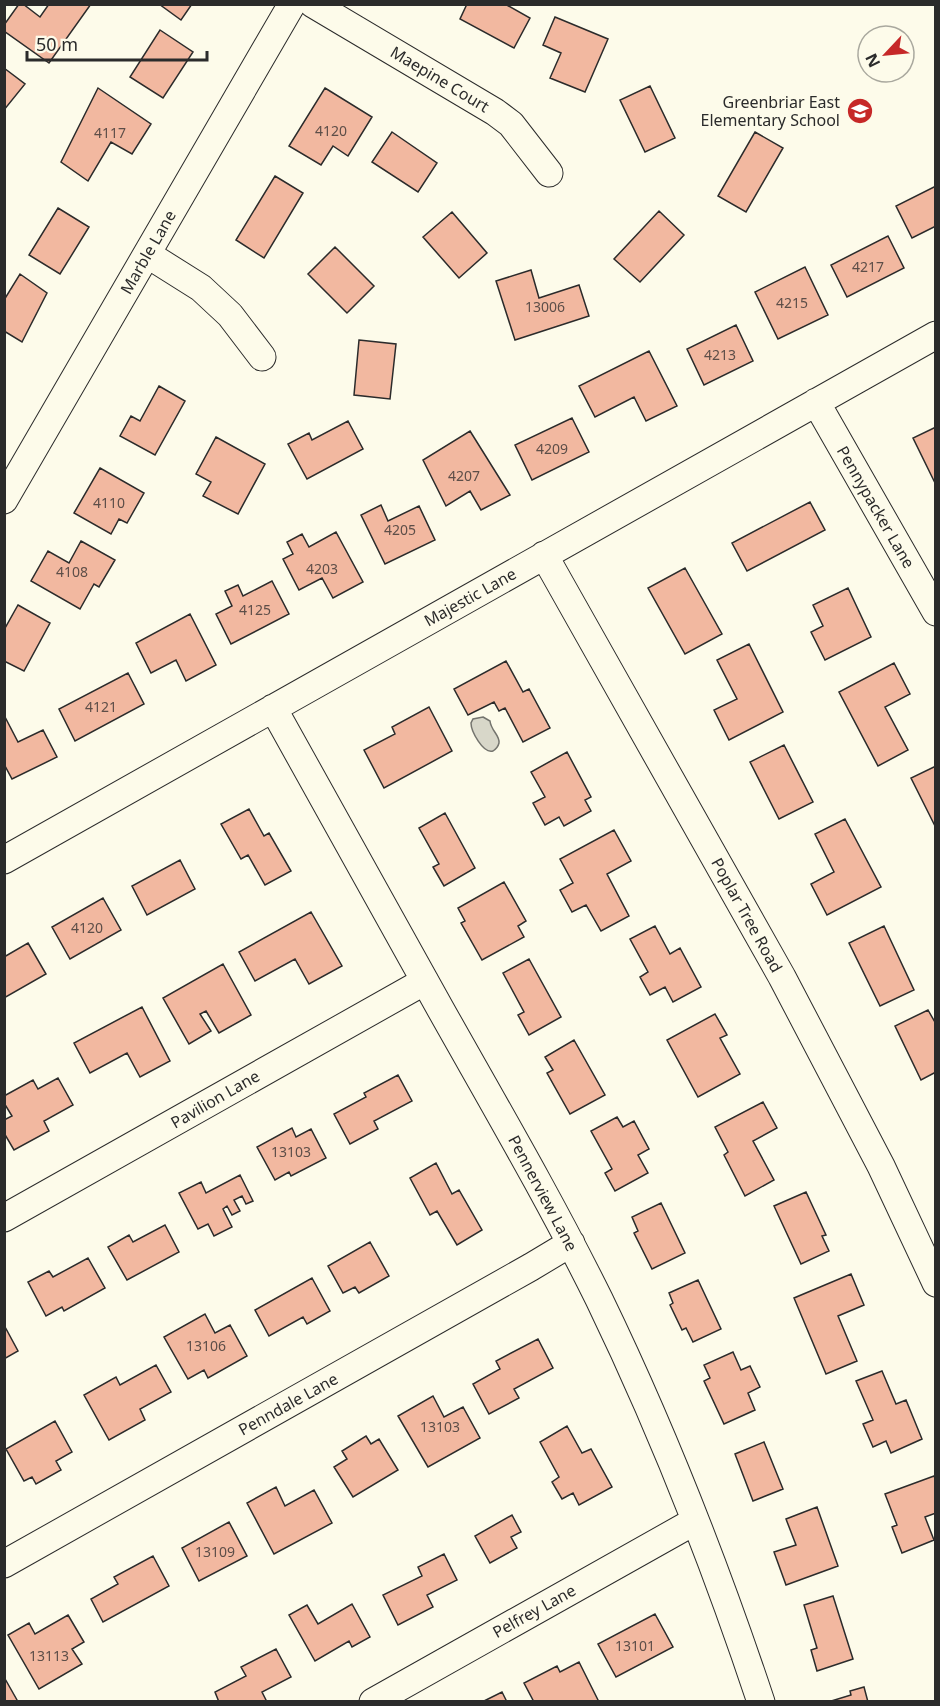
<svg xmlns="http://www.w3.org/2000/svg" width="940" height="1706" font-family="'Noto Sans',sans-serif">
<rect width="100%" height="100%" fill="#fdfbea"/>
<path fill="#d8d7c9" stroke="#74746e" stroke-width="1.5" d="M483,717L490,721C491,731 500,735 499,743C498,747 496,749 493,751C483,754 471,731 471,723L473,719Z"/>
<path fill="#f2b8a0" stroke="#2b2b2b" stroke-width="1.5" d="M19,4H23L40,17L49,4H91L49,63L4,31V25Z
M159,4H192L181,20Z
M467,4H505L530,18L514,48L460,19Z
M555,17L608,39L585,92L550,78L561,53L543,45Z
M160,30L193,52L163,98L130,77Z
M4,68L25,84L4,110Z
M650,86L675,138L645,152L620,100Z
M98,88L151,124L132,154L111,142L88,181L61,162Z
M325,88L372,117L348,156L333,146L321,165L289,146Z
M392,132L437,163L418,192L372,162Z
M755,132L783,148L746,212L718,196Z
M275,176L303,193L264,258L236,240Z
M936,186V226L912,238L896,206Z
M58,208L89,227L60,274L29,255Z
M659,211L684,235L640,282L614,259Z
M452,212L487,253L459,278L423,237Z
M888,236L904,268L847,297L831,265Z
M335,247L374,286L347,313L308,274Z
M805,267L828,315L778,339L755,292Z
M531,270L539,298L579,285L589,316L515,340L496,281Z
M20,274L47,293L22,342L4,331V300Z
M736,325L753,361L704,385L687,349Z
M359,340L396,344L390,399L354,395Z
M649,351L677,406L646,421L634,397L595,417L579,386Z
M159,386L185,401L155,455L120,436L131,416L140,421Z
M572,418L589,452L532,480L515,445Z
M348,421L363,449L307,479L288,444L309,433L312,440Z
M936,427V485L913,438Z
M470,431L510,495L481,510L470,491L446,506L423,460Z
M216,437L265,464L238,514L203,496L211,482L196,474Z
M100,468L144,493L127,523L119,519L111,534L74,513Z
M810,502L825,530L747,571L732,543Z
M381,505L388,521L419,506L435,540L385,564L361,515Z
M336,532L363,582L333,598L322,578L299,590L283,559L293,554L287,542L302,534L309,547Z
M81,541L115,560L99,587L94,584L80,609L31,581L48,551L69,563Z
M685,568L722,634L685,654L648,588Z
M272,581L289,614L231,644L216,614L232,606L225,591L238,585L243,596Z
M848,588L871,637L825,660L811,632L823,626L813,605Z
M18,605L50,623L24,671L4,661V630Z
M190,614L216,665L186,681L176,660L151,673L136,643Z
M749,644L783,712L729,740L714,710L737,699L717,660Z
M506,661L523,692L529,689L550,728L523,742L505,708L499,711L494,702L468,715L454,689Z
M894,663L910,694L885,707L908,750L878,766L839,692Z
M128,673L144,704L75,741L59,709Z
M429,707L452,751L384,788L364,750L395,734L392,727Z
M4,715L18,742L43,730L57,757L12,779L4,764Z
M784,745L813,802L779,819L750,762Z
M567,752L591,797L585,800L591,811L564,826L559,817L545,825L533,803L545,797L531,772Z
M936,766V828L911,778Z
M249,809L264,836L269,833L291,871L265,885L248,855L241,859L221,824Z
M445,813L475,868L444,886L433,867L439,864L419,828Z
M845,819L881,887L827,915L811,884L834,872L815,834Z
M614,830L631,861L607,874L629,916L601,931L586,905L572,912L560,890L573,883L560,859Z
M180,860L195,889L147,915L132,886Z
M504,882L526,921L518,926L524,937L482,960L461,923L465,921L458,908Z
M103,898L121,930L70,959L52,927Z
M311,912L342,966L309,984L295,959L255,981L239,952Z
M655,926L670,954L680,948L701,987L673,1002L665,987L650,995L640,977L648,972L630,939Z
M884,926L914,990L880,1006L849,943Z
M28,943L46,974L4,998V957Z
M529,959L561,1017L529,1035L518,1015L524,1012L503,973Z
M223,964L251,1015L219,1033L206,1011L200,1014L211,1031L189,1044L163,998Z
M142,1007L170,1061L140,1077L127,1053L90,1073L74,1043Z
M928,1010L936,1024V1072L921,1080L895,1026Z
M715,1014L727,1035L720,1038L740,1074L698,1097L667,1040Z
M574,1040L605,1095L570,1114L547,1073L553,1070L545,1057Z
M398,1075L412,1101L374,1121L378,1129L350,1144L334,1114L366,1097L364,1093Z
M58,1078L73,1105L44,1121L49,1131L14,1150L4,1133V1120L12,1116L4,1103V1096L33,1080L38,1089Z
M763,1102L777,1128L753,1141L774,1180L745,1196L724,1155L728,1152L715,1127Z
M617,1117L623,1127L634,1121L649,1149L638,1155L648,1173L615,1191L605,1173L612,1169L591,1131Z
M292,1128L296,1137L311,1129L326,1158L291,1176L289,1172L275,1180L257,1147Z
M436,1163L452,1194L459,1190L482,1230L457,1245L437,1211L430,1215L410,1178Z
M240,1175L253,1201L246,1204L242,1196L234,1200L240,1211L232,1215L227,1206L223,1209L232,1227L214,1236L208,1224L198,1229L179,1193L201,1182L206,1193Z
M806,1192L826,1235L822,1236L829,1251L801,1264L774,1206Z
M661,1203L685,1253L652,1269L634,1233L638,1231L632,1217Z
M165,1225L179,1252L127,1280L108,1247L129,1235L133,1242Z
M370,1242L389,1276L359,1293L355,1287L343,1293L328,1266Z
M88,1258L105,1288L64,1311L62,1307L46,1316L28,1282L49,1271L53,1277Z
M851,1274L864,1305L838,1316L857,1361L826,1374L794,1298Z
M312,1278L330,1311L307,1324L303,1317L269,1336L255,1310Z
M698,1280L721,1329L693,1342L686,1328L682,1330L670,1305L673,1303L669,1293Z
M205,1314L215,1333L230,1325L247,1356L208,1378L204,1370L188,1379L164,1337Z
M4,1325L18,1351L4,1359Z
M538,1339L553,1368L514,1389L519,1398L489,1414L473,1384L500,1369L496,1361Z
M733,1352L741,1370L750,1366L760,1387L748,1393L755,1410L724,1424L704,1381L710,1378L704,1365Z
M156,1365L171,1392L140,1409L145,1420L109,1440L84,1395L116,1377L120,1385Z
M882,1371L896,1404L906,1400L922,1439L891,1453L886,1441L873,1447L863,1424L873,1420L856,1381Z
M433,1396L444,1417L463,1407L480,1438L428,1467L398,1416Z
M55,1421L72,1452L56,1461L61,1470L36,1484L32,1477L24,1481L6,1449Z
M567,1426L582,1453L591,1449L612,1487L579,1505L573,1493L562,1499L552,1482L559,1477L540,1442Z
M366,1436L371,1444L379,1439L398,1470L353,1497L334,1467L347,1459L342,1451Z
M764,1442L783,1489L753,1501L735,1454Z
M934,1476L936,1481V1513L925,1517L934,1540L902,1553L892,1527L897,1525L885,1494Z
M276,1487L285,1506L314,1490L332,1523L274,1554L247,1503Z
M817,1507L838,1566L786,1585L774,1552L796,1545L786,1519Z
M512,1515L521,1532L511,1537L517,1548L490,1563L475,1536Z
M229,1522L247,1556L199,1581L182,1548Z
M444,1554L457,1580L427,1595L433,1607L398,1625L383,1595L422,1576L418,1567Z
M153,1556L169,1586L103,1622L91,1599L118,1584L114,1577Z
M833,1596L853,1659L817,1671L811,1650L817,1648L804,1605Z
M352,1604L370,1637L352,1647L349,1641L315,1661L289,1615L307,1605L318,1624Z
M655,1614L673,1647L616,1677L598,1644Z
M68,1615L84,1642L72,1649L82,1664L39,1689L8,1635L29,1623L35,1634Z
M276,1649L291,1677L262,1692L267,1702H219L215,1692L246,1676L241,1667Z
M579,1662L599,1702H534L524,1683L557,1666L560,1672Z
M4,1677L17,1700L14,1702H4Z
M864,1687L868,1702H828L851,1695L850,1691Z
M502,1692L507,1702H482Z"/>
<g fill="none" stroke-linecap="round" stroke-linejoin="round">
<g stroke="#2b2b2b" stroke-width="29">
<path id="minor" d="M313,4L495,112L511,124L549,173
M147,254L201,288L230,315L262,357
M816,402L936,612
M4,500L292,4
M544,555L782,977L881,1166L936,1283
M273,708C330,809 385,910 441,1010C495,1106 550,1200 599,1299C662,1429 715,1564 761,1702
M4,860L936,335
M4,1218L425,981
M4,1564L531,1267L571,1243
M373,1702L695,1521"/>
</g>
<use href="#minor" stroke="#fdfbea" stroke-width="27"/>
</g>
<defs>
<g id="school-disc" transform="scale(1.35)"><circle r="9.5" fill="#c62828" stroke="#fdfbea"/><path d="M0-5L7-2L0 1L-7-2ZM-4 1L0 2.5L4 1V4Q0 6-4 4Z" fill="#fff"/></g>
</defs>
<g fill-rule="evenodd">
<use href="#school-disc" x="860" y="111"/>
</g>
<g text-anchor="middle" stroke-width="4.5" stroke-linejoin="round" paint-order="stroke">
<g font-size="14" fill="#5d4e48">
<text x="331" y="136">4120</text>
<text x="110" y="138">4117</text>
<text x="868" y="272">4217</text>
<text x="792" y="308">4215</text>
<text x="545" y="312">13006</text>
<text x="720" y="360">4213</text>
<text x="552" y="454">4209</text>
<text x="464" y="481">4207</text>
<text x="109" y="508">4110</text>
<text x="400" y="535">4205</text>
<text x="322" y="574">4203</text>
<text x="72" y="577">4108</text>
<text x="255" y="615">4125</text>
<text x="101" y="712">4121</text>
<text x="87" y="933">4120</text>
<text x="291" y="1157">13103</text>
<text x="206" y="1351">13106</text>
<text x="440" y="1432">13103</text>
<text x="215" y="1557">13109</text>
<text x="635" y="1651">13101</text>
<text x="49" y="1661">13113</text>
</g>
<g font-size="16" fill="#2b2b2b" stroke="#fdfbea">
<text transform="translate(440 79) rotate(31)" y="6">Maepine Court</text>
<text transform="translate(148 252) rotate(-60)" y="6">Marble Lane</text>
<text transform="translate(876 507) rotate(60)" y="6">Pennypacker Lane</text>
<text transform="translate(470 597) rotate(-29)" y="6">Majestic Lane</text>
<text transform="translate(747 915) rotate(61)" y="6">Poplar Tree Road</text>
<text transform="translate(215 1099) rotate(-30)" y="6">Pavilion Lane</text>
<text transform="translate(543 1193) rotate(62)" y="6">Pennerview Lane</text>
<text transform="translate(288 1404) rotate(-29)" y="6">Penndale Lane</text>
<text transform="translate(534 1611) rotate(-29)" y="6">Pelfrey Lane</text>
</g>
<g font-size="16" fill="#2b2b2b" stroke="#fdfbea" text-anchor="end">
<text x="840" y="108">Greenbriar East<tspan x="840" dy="18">Elementary School</tspan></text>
</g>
</g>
<rect width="940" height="1706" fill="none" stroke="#2b2b2b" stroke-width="12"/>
<g transform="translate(886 54) rotate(244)"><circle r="28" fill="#fdfbea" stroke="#a9a89e" stroke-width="1.5"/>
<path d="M0-4.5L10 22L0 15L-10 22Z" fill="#c62828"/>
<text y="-9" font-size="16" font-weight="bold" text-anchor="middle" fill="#2b2b2b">N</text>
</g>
<path d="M27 51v9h180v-9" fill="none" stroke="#2b2b2b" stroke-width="3"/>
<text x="36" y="51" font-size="18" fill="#2b2b2b" stroke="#fdfbea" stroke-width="4.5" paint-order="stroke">50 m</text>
</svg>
